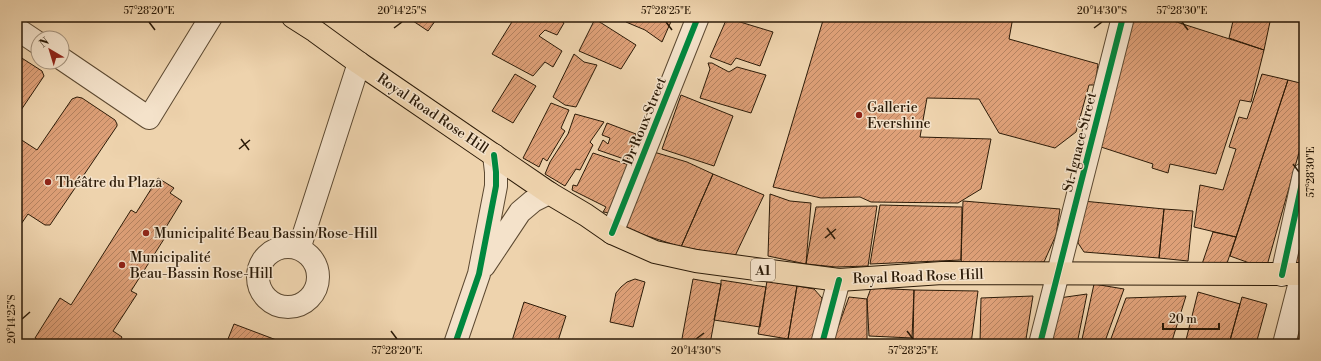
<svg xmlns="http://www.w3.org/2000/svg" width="1321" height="361" font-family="'Libre Bodoni',serif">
<defs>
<pattern id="building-hatch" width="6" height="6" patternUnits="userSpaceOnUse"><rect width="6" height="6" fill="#dea078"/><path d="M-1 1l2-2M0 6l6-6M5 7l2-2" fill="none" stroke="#b48260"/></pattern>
</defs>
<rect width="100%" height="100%" fill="#eed3ad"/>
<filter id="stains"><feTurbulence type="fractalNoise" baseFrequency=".005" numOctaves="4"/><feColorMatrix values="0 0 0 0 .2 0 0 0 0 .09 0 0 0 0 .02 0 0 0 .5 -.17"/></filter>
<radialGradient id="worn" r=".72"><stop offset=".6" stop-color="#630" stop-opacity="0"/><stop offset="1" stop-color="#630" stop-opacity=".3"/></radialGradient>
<path fill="url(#building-hatch)" stroke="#2c1b08" d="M407,17H438L428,31Z
M515,17H556L564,23L557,35L545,30L539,36L562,51L553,67L545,62L533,76L492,54Z
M629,17H673L662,42L645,30L626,22Z
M824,17H1013L1009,39L1098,64L1095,85H1089L1076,132L1055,148L999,133L979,99L927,98L920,137L991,139L981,189L958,203L871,202L860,197L821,198L773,187Z
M1082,17H1102L1101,20L1084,19Z
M1131,17H1161L1264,50L1251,102L1240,100L1216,174L1170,164L1168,173L1152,168L1153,164L1101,147Z
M1234,17H1271L1264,50L1229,38Z
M727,18L773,32L760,66L736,58L731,65L710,57Z
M595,19L636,45L621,69L579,51Z
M574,54L584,62L597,65L576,107L565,105L553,97Z
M17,55L42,71L44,76L17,116Z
M708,63H712L729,72L737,67L766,75L751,113L700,98L710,69Z
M515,74L536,86L513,123L492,111Z
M1262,74L1288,80L1236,237L1194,227L1200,185L1223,190L1236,149L1229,147L1239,117L1247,119Z
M1288,80L1304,84V135L1266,269L1230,256Z
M681,95L733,116L714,166L662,149Z
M77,97L82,98L115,120L117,124V126L50,225H45L28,214L17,230V137L37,150L72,99Z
M551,103L569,110L561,128L565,131L547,161L543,158L539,167L523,158Z
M575,114L604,122L590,142L593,145L580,170L576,169L565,186L545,174L550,162L568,134Z
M607,123L636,134L627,160L598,150L603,140L608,144L610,138L602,135Z
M654,152L687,162L713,174L681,247L623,228Z
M593,153L629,165L611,213L603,212L606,207L572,190L573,185L577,186Z
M713,174L764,195L735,256L681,247Z
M158,178L174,188L170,193L182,201L160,237L164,239L131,291L137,294L113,331L122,337L118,344H45L35,338L60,298L71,305L131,210L136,213Z
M770,194L790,201L811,203L806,264L768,256Z
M963,201L1060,209L1056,235L1044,262L1000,265H964L961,260Z
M1083,201L1164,209L1159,258L1084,252L1078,243Z
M880,205L962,207L961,260L870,264Z
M877,206L868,266L836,267L806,264L816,207Z
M1164,209L1193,211L1188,261L1159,258Z
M1304,229V263L1290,262Z
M1213,232L1236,237L1224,272L1201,267Z
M635,279L645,282L633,327L610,322L616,293L621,287L627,282Z
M693,279L721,284L710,344H681Z
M721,280L766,287L760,327L714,320L721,284Z
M767,281L797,286L788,339L758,334Z
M1094,284L1124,289L1104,344H1081Z
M797,286L814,289L822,298L813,344L788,339Z
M871,288L914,290L912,338L869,336L867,299Z
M914,290L978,291L971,344H913Z
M1198,292L1240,304L1229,344H1185Z
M1087,294L1077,344H1047L1059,298Z
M1033,296L1026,339L1023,344H980L981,298Z
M1186,296L1171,344H1109L1126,298Z
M849,297L867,299V344H847L833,341Z
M1242,297L1267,304L1256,344H1229Z
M1304,299V344H1292Z
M524,302L566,316L557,344H511Z
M234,324L287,344H226Z"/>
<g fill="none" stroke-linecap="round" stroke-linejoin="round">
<g stroke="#5c4931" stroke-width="24">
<path id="minor" d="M17,29L38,43
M62,59L149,118L211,17
M612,233L698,17
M258 277a30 30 0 1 1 60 0a30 30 0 1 1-60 0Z
M299,249L359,63
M484,266L520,212L533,201L549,193
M1282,275L1304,174
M455,344L479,274L496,186V172L494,155
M822,344L839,280
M1040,344L1123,17
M1284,344L1302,274"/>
</g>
<g stroke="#2c1b08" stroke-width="24">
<path id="major" d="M293,17L315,31L359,63L549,193L586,215L612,233L655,252L696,261L839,280L942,273L1304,274"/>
</g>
<use href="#minor" stroke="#f4e2ca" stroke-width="22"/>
<use href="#major" stroke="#eed3ad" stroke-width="22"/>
<g stroke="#f4e2ca" stroke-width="8">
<path id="cycleway" d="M612,233L698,17
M1282,275L1304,174
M455,344L479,274L496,186V172L494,155
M822,344L839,280
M1040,344L1123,17"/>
</g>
<use href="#cycleway" stroke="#00873e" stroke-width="6"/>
</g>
<path fill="none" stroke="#2c1b08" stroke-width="1.5" d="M149,22L155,30M666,22L672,30M1182,22L1188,30M394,28L402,22M1094,28L1102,22M241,139L249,150M239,149L250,140M1293,164L1299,172M827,228L835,239M825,238L836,229M22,319L30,312M391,331L397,339M907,331L913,339M696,339L704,333"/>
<g fill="#8f2418" stroke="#f4e2ca" stroke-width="1.5">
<circle cx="859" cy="115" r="4"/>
<circle cx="48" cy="182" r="4"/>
<circle cx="146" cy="233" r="4"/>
<circle cx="122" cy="265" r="4"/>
</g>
<g text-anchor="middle" stroke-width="3" stroke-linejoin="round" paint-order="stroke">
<rect fill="#f4e2ca" stroke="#685742" stroke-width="1" x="751" y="259" width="24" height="22" rx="3"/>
<g font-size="13" font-weight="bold" fill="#2c1b08">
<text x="763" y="275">A1</text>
</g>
<g font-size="14" fill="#2c1b08" stroke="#f4e2ca" text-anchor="start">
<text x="867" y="112">Gallerie<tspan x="867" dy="16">Evershine</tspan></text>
<text x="56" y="187">Théâtre du Plaza</text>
<text x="154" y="238">Municipalité Beau Bassin Rose-Hill</text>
<text x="130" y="262">Municipalité<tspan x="130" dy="16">Beau-Bassin Rose-Hill</tspan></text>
</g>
<g font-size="14" fill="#2c1b08" stroke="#f4e2ca">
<text transform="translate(433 113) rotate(34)" y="5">Royal Road Rose Hill</text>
<text transform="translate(644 121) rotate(-68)" y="5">Dr Roux Street</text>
<text transform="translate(1079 142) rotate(-76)" y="5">St. Ignace Street</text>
<text transform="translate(918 276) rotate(-2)" y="5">Royal Road Rose Hill</text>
</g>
</g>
<rect width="1321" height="361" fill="none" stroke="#eed3ad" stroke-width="44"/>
<g transform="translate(50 50) rotate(322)"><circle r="19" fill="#f4e2ca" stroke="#a4927c"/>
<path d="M0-3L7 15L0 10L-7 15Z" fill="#8f2418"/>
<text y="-6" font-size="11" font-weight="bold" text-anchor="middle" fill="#2c1b08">N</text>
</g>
<path d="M1163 323v6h56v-6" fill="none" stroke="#2c1b08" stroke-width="2"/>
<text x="1169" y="323" font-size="12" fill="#2c1b08" stroke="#f4e2ca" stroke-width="3" paint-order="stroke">20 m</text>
<rect x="22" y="22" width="1277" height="317" fill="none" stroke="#2c1b08" stroke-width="1.5"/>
<g font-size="10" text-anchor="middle" fill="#2c1b08">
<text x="149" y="14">57°28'20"E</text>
<text x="402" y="14">20°14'25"S</text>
<text x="666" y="14">57°28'25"E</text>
<text x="1102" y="14">20°14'30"S</text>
<text x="1182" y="14">57°28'30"E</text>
<text transform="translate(1310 172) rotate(-90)" y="4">57°28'30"E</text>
<text transform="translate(11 319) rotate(-90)" y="4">20°14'25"S</text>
<text x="397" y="354">57°28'20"E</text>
<text x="696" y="354">20°14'30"S</text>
<text x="913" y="354">57°28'25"E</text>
</g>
<rect width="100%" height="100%" filter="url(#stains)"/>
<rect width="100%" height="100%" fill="url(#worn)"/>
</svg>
